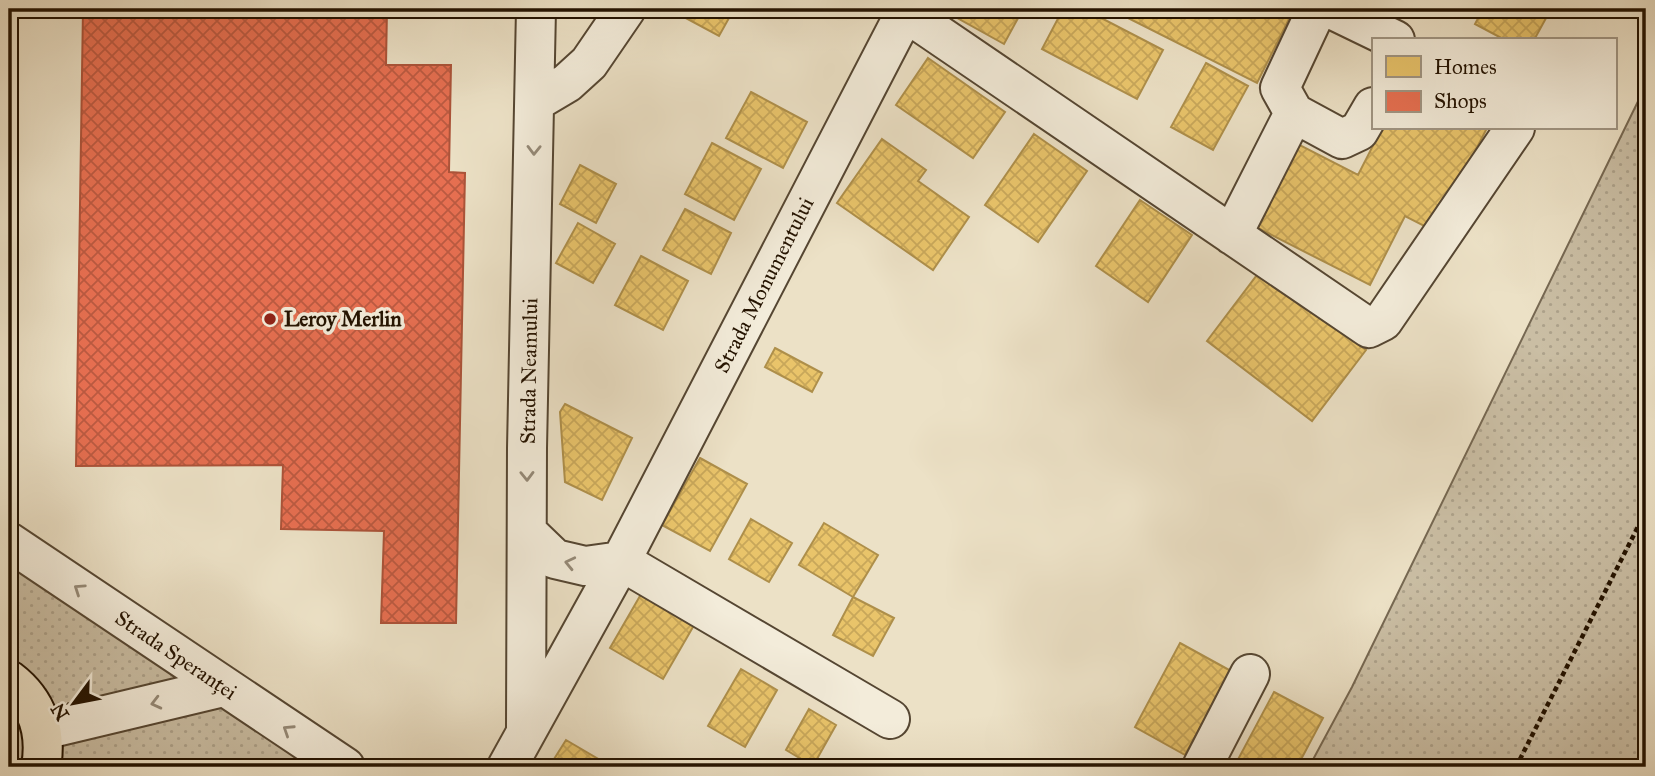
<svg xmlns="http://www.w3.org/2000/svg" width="1655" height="776" font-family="'IM FELL Great Primer',serif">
<defs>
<pattern id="grass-dots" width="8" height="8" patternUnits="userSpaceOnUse" patternTransform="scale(1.75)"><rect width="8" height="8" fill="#cabea4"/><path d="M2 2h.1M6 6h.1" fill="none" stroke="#ada28b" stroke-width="1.8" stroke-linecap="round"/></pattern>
<pattern id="homes-cross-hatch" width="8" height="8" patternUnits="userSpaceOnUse" patternTransform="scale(1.75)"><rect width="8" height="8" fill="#e9c46a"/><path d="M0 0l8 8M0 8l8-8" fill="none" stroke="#c8a75a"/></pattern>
<pattern id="shops-cross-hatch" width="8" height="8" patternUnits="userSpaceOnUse" patternTransform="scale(1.75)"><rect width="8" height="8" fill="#e76f51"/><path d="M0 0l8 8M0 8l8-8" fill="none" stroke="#bb5a41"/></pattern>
</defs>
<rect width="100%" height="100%" fill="#ece1c6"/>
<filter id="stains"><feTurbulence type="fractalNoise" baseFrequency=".00286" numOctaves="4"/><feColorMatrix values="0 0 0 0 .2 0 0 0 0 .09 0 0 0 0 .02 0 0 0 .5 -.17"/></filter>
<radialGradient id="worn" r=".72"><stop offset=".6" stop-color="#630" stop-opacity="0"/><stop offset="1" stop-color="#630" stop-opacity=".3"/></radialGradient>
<path fill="url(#grass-dots)" stroke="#766852" stroke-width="2" d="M1646,85V767H1309L1352,687Z
M9,542L345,767H9Z"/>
<path fill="url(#homes-cross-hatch)" stroke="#ae8f4a" stroke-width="2" d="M669,9H734L719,36Z
M955,9H1023L1004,44L952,15Z
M1063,9H1084L1163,50L1137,99L1042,49Z
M1130,9H1294L1257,83L1126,17Z
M1483,9H1551L1534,40H1505L1475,24Z
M928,58L1005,112L973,158L896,105Z
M1206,63L1248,86L1213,150L1171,127Z
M751,92L807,122L783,168L726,138Z
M1382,128H1487L1434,231L1405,216L1370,285L1248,223L1290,140L1358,175Z
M1034,134L1087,171L1038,242L985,205Z
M882,139L926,170L918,181L969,217L933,270L837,203Z
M712,143L761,169L734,220L685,194Z
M580,165L616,184L596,223L560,204Z
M1140,200L1192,235L1148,302L1096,266Z
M685,209L731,233L711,274L663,250Z
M578,223L615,244L593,283L556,263Z
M641,256L688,281L663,330L615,305Z
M1260,271L1366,350L1312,421L1207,341Z
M775,348L822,373L812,392L765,367Z
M565,404L632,438L602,500L565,482L560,412Z
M700,458L747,484L710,551L662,525Z
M751,519L792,543L769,582L729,559Z
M824,523L878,555L853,597L799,565Z
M648,582L701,613L663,679L610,648Z
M853,597L894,618L873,656L833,635Z
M1180,643L1231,671L1185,755L1135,727Z
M741,669L777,690L745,747L708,726Z
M1274,692L1323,718L1297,767H1234Z
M809,709L836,725L813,766L786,750Z
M566,740L612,767H549Z"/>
<path fill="url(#shops-cross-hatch)" stroke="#ac5339" stroke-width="2" d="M83,9H387L386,65H451L449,172L465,173L456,623H381L384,531L281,529L283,465L76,466Z"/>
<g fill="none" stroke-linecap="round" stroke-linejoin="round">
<g stroke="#554632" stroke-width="42">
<path id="minor" d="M1331,9L1395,40
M905,12L1369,328L1383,321L1515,128
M535,102L567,83L589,63L626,9
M1294,113L1342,139L1359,131L1373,107
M1232,235L1294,113L1280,88L1317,9
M528,533L555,559L585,566L621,561L890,719
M9,542L345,767
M526,728L527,448L536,9
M43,730L223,687
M507,767L621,561L907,9
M1202,767L1250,674"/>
</g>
<g stroke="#231200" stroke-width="42">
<path id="major" d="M9,680C38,702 47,732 41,767"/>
</g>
<path stroke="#231200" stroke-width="4.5" stroke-dasharray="5 3.5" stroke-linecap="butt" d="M1516,767L1646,511"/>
<use href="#minor" stroke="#f3ecda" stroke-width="38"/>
<use href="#major" stroke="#ece1c6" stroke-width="38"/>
</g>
<defs><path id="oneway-chevron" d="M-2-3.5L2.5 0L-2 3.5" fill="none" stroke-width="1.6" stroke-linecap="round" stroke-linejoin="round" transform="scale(1.75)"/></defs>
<g stroke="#958a78">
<use href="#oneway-chevron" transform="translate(534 150) rotate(91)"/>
<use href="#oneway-chevron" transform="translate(527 476) rotate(89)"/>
<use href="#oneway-chevron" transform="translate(570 563) rotate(-167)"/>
<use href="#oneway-chevron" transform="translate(79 589) rotate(-146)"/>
<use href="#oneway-chevron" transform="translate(156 703) rotate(166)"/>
<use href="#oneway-chevron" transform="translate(288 730) rotate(-147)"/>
</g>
<circle fill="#8f2418" stroke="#f3ecda" stroke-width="2.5" cx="270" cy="319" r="7"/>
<g text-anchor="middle" stroke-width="7" stroke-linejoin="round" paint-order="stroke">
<g font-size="21" fill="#231200" stroke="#f3ecda">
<text transform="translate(764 285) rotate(-63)" y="7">Strada Monumentului</text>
<text transform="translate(529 371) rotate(-89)" y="7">Strada Neamului</text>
<text transform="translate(176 655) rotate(34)" y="7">Strada Speranței</text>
</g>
<g font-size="21" font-weight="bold" fill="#231200" stroke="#f3ecda" text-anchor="start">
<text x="284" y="326">Leroy Merlin</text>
</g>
</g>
<rect width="1655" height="776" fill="none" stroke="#ece1c6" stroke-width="35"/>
<rect x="10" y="10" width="1634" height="755" fill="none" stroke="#231200" stroke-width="3.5"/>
<rect x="18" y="18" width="1620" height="741" fill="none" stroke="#231200" stroke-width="2"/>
<rect x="1372" y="38" width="245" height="91" fill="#f3ecda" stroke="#a09583" stroke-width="2"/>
<rect x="1386" y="56" width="35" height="21" fill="#e9c46a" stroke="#a09583" stroke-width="2"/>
<text x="1434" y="74" font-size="21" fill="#231200">Homes</text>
<rect x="1386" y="91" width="35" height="21" fill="#e76f51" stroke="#a09583" stroke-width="2"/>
<text x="1434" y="108" font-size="21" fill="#231200">Shops</text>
<g transform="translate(74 703) rotate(238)" stroke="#f3ecda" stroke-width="5" paint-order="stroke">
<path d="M0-5L12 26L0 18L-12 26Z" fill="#231200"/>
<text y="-10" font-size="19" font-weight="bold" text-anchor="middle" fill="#231200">N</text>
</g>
<rect width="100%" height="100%" filter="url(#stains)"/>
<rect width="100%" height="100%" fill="url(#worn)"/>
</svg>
